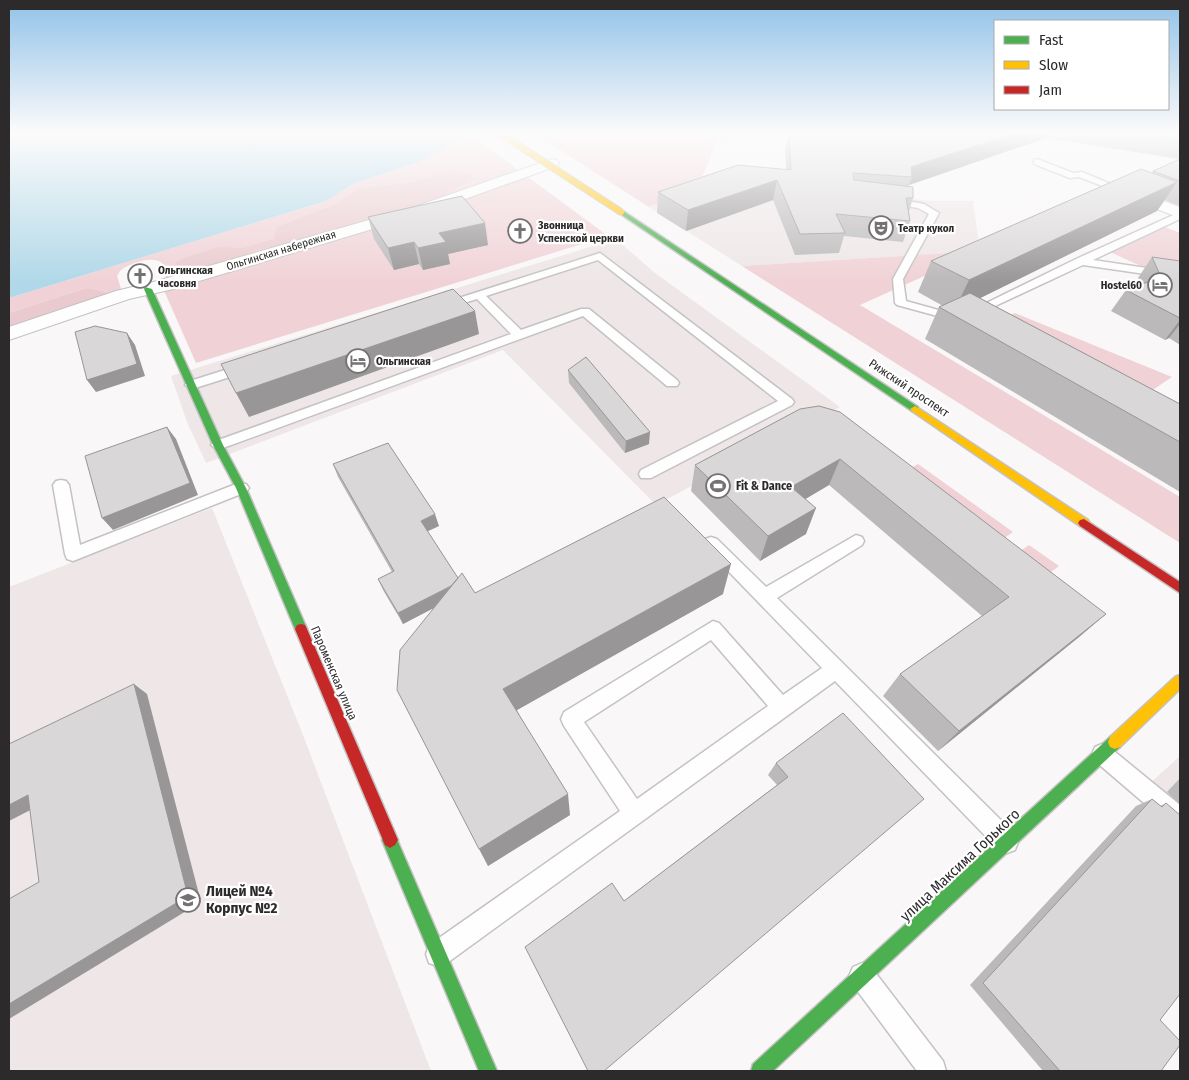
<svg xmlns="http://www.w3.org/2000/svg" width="1189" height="1080" font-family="'Fira Sans Condensed',sans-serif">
<rect width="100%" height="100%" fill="#f9f7f7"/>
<path fill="#eee6e7" d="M701,178L932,201H973L980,251L742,266L649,207L695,187Z
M616,239L655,273L840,407L656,505L503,350L206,463L187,422L171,376Z
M212,508L301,730L431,1071H9V587Z
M1180,756V831L1137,795Z"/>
<path fill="#f0d2d6" d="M532,132H748L747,139L715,142C703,190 691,188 649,207Z
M471,135L608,236L196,363L162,286L167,274C166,271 164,265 162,263C152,255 128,264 120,271L117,276L122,292L109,297L86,288L9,313V298L326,201L355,183L417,163Z
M1165,227L1180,233V272L1145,268L1110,252Z
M980,251L860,305L1180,497V543L742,266Z
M1015,313L1172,377L1138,400L993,323Z
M918,464L1013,532L981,554L888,481Z
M1029,545L1059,566L1027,590L997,567Z"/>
<path fill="#eacace" d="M449,171L471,174L472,178L442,198L362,225L315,235L292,243L256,250L229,261L187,273L179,272L176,263L184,258L218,247L243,248L274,239L277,227L336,204L357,189L414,182Z
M86,288L104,292L109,297L9,328V313Z"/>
<path fill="#b0d8e8" d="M9,132H484L471,135L417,163L355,183L326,201L9,298Z"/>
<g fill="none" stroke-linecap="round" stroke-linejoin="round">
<g stroke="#c4c2c2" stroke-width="3">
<path id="lane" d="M1037,159L1073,173L1082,172L1118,187L1113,190L1079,177L1070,178L1034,164V160Z
M891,198L924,204L939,213L903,279L906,301L960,316V320H952L897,305L895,303L893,279L929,214L918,208L888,203L886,201Z
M1180,212V219L1093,260L1180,273V279L1083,265L976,315L972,316L966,313L1076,259Z
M600,253L792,399L794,402L792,405L651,478H641L639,474L641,470L778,401L598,260L486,296L521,330L581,309H589L677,380L679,383L677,386H667L583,316L223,448L218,450L211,445L213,442L511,334L477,299L444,309L438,306L440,304Z
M247,363L253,367L252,370L192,389L185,385L187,382Z
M61,480L66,481L69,485L80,545L236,484H246L249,488L246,492L73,561L67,559L65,554L53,485L56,481Z
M856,535L862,537L864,541L862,545L777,598L1015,834L1018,842L1015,850L1007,853L999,850L835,681L447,963L438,966L429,963L426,954L429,945L620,811L564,726L561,719L564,712L713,621L719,623L783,695L822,668L705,547L703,543L705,539L711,537L717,539L766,587ZM711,640L768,706L637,799L584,722Z
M1102,744L1109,747L1180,805V830L1172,827L1095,761L1092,754L1095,747Z
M862,963L871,967L943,1061L946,1071H917L853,985L849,976L853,967Z"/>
</g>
<g stroke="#c4c2c2" stroke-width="2">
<path id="street" d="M552,159L557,160L559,163L557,166L426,213L169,290L129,299L9,340V327L116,291L157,281L414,207Z
M1126,187L1180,207V218L1120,195L1118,192L1120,189Z"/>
</g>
<g stroke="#c4c2c2" stroke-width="3">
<path id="fast" d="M619,211H623L918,407V411H912L619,213Z
M145,287L152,289L223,445L246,488L307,629L305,633L301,634L297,633L295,629L236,488L213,445L144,289Z
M1115,735L1120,737L1122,742L1120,747L773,1071H751L753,1064L1110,737Z
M390,832L395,835L497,1071H479L382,840L385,835Z"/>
</g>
<g stroke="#c4c2c2" stroke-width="3">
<path id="slow" d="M915,406L1088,520L1090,523L1088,526H1080L912,411L910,409Z
M1180,675V689L1120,747L1115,749L1110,747L1108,742L1110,737L1175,677Z"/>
</g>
<g stroke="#c4c2c2" stroke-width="3">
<path id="jam" d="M1084,519L1180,582V593L1080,526L1078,523L1080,520Z
M301,624L305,625L307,629L398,840L395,845L390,848L385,845L295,629L297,625Z"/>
</g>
<use href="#lane" fill="#fefefe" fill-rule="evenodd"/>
<use href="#street" fill="#fefefe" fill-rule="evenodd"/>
<use href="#fast" fill="#4caf50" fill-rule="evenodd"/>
<use href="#slow" fill="#ffc107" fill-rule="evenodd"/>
<use href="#jam" fill="#c62828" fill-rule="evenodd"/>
<g stroke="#c4c2c2" stroke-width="8" stroke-linecap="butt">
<path id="slow-bridge" d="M498,132L621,212"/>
</g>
<use href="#slow-bridge" stroke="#ffc107" stroke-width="6"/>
</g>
<path fill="#bbb9b9" d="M789,132H1180V206L1165,200L1157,211L980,298L1180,404V492L925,339L939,307L943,306L918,292L931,261L1151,173L1153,171L1179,159L1046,138L909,185V187L913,198L909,212L910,221L903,242L844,236L839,253L795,255L773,200L686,231L657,213L658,192L786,170L785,148Z
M368,217L488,245L448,254L450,264L423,270L419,264L394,270L374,239Z
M1152,257L1180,261V345L1169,338L1165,340L1111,311L1126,290L1141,284L1138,278Z
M568,370L649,444L625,453L569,383Z
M800,409L1106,614L1079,637L938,751L883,696L900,674L982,616L829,485L805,499L806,534L760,561L691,491L695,465Z
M333,464L439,526L427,531L458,578L475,593L723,594L517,710L570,815L488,866L433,608L403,624L383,590L378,579L392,572L338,477Z
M776,763L924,799L624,901L777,785L768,775Z
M1180,778V804L1167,792Z
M1152,799L1160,806L1166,803L1160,1020L1161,1071H1043L970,985L1136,806Z"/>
<path fill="#989696" d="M1018,132H1049L1046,138L909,185L912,177L911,167Z
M777,180L773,200L686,231L688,210Z
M1177,182L1157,211L954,311L969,280Z
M485,223L488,245L448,254L450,264L423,270L418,248L439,233Z
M414,242L419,264L394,270L388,248Z
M475,311L479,334L249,417L236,393Z
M1180,320V324L1169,338L1165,340Z
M127,333L135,345L145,376L96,392L87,380Z
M167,427L176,439L198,495L113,530L102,518Z
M650,432L649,444L625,453L626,441Z
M840,459L829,485L782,513L791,487Z
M816,508L806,534L760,561L768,536Z
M435,514L439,526L424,533L421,521Z
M731,564L723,594L510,714L503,689Z
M460,582L463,593L403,624L398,613Z
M1106,614L1079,637L938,751L959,731Z
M134,684L147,694L201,902L9,1019V1004Z
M568,794L570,815L488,866L479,849Z
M28,795L44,803L9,821V805Z"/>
<path fill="#d9d7d7" stroke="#989696" d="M789,132H1018L911,167L912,177L853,173L854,180L913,187V198H906L910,221L836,214L845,233L800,234L777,180L688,210L658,192L738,165L791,170Z
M1135,132H1180V139Z
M1180,159V181L1153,171Z
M1141,169L1177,182L969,280L931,261Z
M462,196L485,223L439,233L446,242L418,248L414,242L388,248L368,217Z
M1152,257L1180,261V318L1126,290L1161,277Z
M453,289L475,311L236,393L221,364Z
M970,293L1180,404V442L939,307Z
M95,326L127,333L137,364L87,380L75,332Z
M586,357L650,432L626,441L568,370Z
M819,406L840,412L1106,614L959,731L900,674L1009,597L840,459L791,487L816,508L768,536L695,465L800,409Z
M167,427L190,483L102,518L85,456Z
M388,443L435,514L421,521L458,578L451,586L398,613L378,579L394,571L333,464Z
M664,497L731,564L503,689L568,794L479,849L397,690L400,650L462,573L475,593Z
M134,684L188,896L9,1004V899L39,882L28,795L9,805V744Z
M843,713L924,799L604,1071H588L525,947L612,883L624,901L788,777L776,763Z
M1152,799L1162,807L1166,803L1180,815V994L1160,1020L1180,1041V1045L1161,1071H1060L983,983Z"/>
<linearGradient id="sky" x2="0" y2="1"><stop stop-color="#91c2e8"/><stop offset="0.47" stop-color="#fcfbfb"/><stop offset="1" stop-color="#fcfbfb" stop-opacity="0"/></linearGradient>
<rect width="1189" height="283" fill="url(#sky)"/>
<defs>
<g id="theatre-ring" transform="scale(1.25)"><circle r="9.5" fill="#fff" stroke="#747272" stroke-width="1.5"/><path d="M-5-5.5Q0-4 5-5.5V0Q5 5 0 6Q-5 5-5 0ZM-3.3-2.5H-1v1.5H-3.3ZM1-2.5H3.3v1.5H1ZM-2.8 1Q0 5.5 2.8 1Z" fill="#747272"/></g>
<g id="church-ring" transform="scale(1.25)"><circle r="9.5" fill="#fff" stroke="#747272" stroke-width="1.5"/><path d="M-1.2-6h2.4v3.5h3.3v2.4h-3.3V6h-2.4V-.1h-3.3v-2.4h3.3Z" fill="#747272"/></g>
<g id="hotel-ring" transform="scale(1.25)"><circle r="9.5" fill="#fff" stroke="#747272" stroke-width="1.5"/><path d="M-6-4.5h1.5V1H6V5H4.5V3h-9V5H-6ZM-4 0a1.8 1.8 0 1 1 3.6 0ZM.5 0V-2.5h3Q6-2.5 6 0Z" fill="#747272"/></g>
<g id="stadium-ring" transform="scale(1.25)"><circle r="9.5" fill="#fff" stroke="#747272" stroke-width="1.5"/><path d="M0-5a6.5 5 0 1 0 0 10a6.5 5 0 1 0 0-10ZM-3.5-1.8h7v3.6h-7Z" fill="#747272"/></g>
<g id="school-ring" transform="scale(1.25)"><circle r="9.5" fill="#fff" stroke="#747272" stroke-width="1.5"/><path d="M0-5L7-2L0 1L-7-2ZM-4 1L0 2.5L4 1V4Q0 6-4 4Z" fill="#747272"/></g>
</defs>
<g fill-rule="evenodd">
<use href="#theatre-ring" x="881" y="228"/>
<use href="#church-ring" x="520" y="231"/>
<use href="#church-ring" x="140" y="276"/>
<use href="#hotel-ring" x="1160" y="285"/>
<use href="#hotel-ring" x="358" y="361"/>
<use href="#stadium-ring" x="718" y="486"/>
<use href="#school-ring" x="188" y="900"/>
</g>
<g text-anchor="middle" stroke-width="4.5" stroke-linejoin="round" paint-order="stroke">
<g font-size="11" font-weight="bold" fill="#2c2a2a" stroke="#fff" text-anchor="start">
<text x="538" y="229">Звонница<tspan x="538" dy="13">Успенской церкви</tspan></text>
<text x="898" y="232">Театр кукол</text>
<text x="158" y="274">Ольгинская<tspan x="158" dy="13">часовня</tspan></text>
<text x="1142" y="289" text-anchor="end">Hostel60</text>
<text x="376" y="365">Ольгинская</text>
</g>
<g font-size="11" fill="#2c2a2a" stroke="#fff">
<text transform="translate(281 250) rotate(-17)" y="4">Ольгинская набережная</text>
</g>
<g font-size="12" fill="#2c2a2a" stroke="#fff">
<text transform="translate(909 388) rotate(34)" y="4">Рижский проспект</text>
<text transform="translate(334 673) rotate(67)" y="4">Пароменская улица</text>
</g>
<g font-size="12" font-weight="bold" fill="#2c2a2a" stroke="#fff" text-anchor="start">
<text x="736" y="490">Fit &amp; Dance</text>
</g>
<g font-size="15" fill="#2c2a2a" stroke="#fff">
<text transform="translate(960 865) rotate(-43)" y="5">улица Максима Горького</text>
</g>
<g font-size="15" font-weight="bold" fill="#2c2a2a" stroke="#fff" text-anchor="start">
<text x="206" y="896">Лицей №4<tspan x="206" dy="17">Корпус №2</tspan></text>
</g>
</g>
<rect width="1189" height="1080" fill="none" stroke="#2c2a2a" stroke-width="20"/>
<rect x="994" y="20" width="175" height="90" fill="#ffffff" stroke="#abaaaa"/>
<rect x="1004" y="36" width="25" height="8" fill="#4caf50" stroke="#abaaaa"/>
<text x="1039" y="45" font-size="15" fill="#2c2a2a">Fast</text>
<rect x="1004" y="61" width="25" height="8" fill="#ffc107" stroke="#abaaaa"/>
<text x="1039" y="70" font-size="15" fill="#2c2a2a">Slow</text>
<rect x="1004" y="86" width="25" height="8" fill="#c62828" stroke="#abaaaa"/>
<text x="1039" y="95" font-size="15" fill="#2c2a2a">Jam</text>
</svg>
